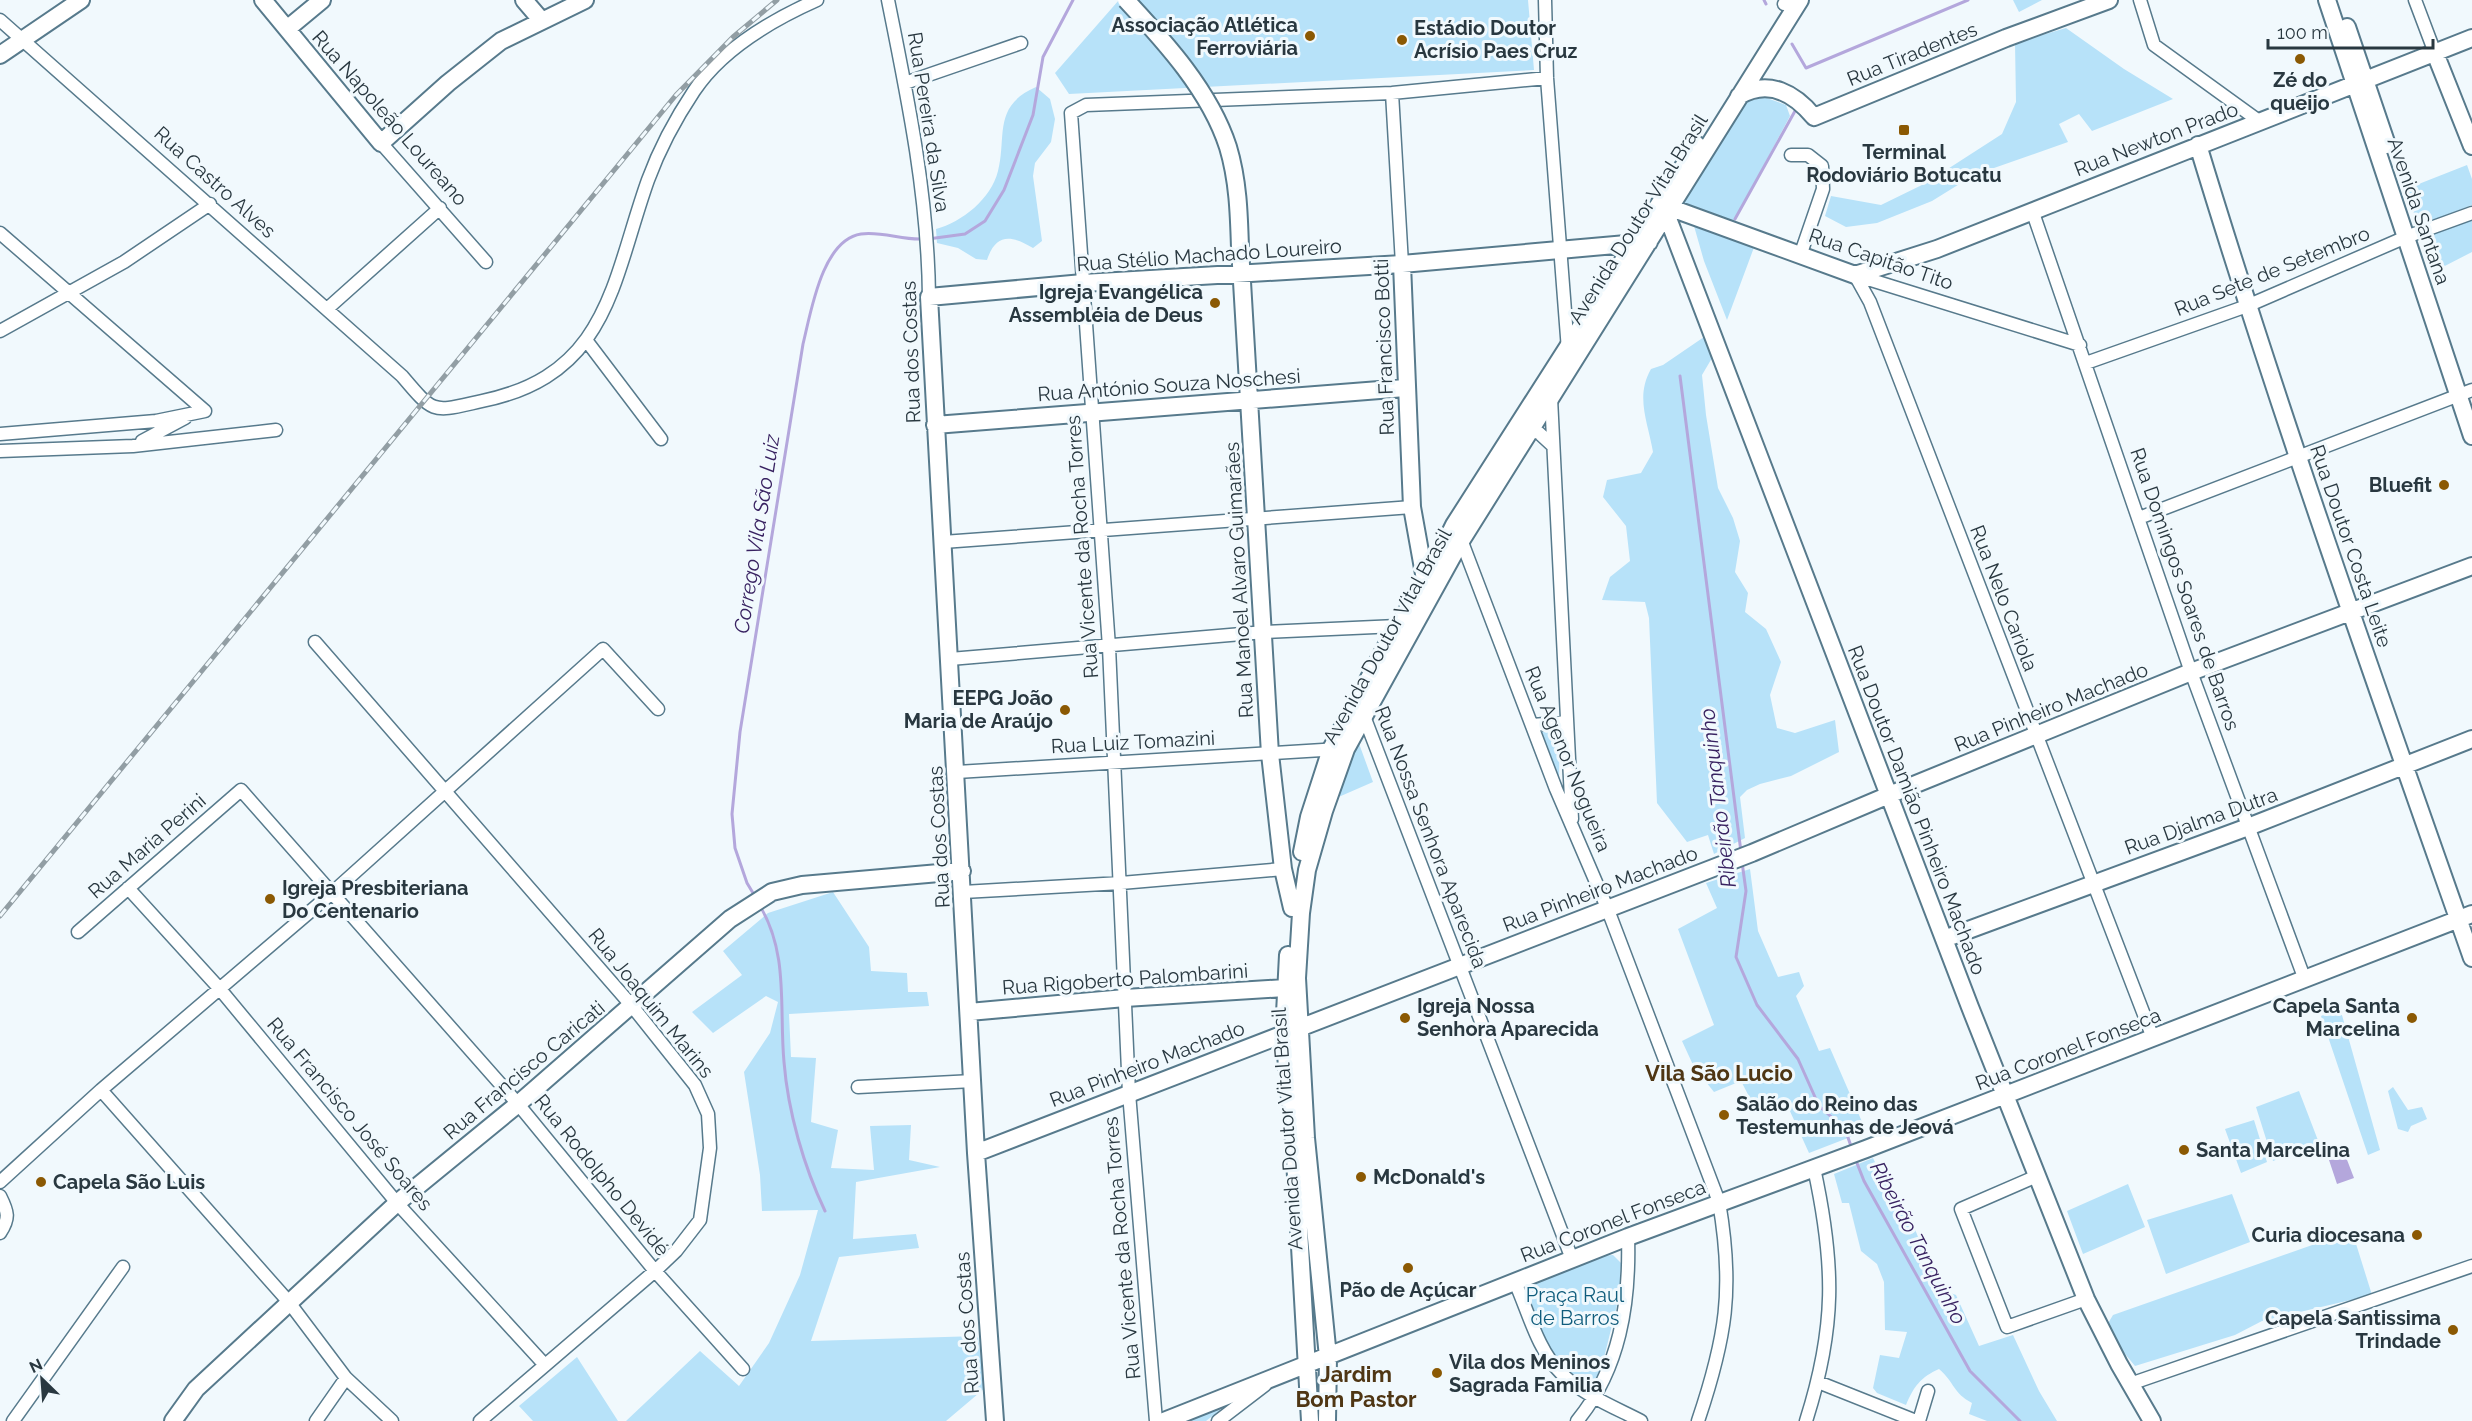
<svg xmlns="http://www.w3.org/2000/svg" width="2472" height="1421" font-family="Raleway,sans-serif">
<rect width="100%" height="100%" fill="#f1f9fd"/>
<path fill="#b7e2f9" d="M1119,0H1528L1534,70L1069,94L1055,73Z
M2013,0H2042L2019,12Z
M2066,28L2124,69L2173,99L2092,131L2079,114L2059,124L2068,142L1974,175L1932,201L1877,223L1846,227L1825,216L1831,196L1881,205L1926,183L2002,134L2016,102L2015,43Z
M1036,87L1050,99L1055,119L1051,142L1035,163L1033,176L1042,241L1033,248C1011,235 996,233 987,260L976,259L958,248L937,243L936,229C962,222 991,199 998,171C1007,137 992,106 1036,87Z
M1764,97L1786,105L1790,116L1731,227L1683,205L1745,102Z
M2467,165L2472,179V205L2418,226L2406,189Z
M2472,218V252L2435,271L2425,237Z
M1694,226L1756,242L1727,320L1704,261Z
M1704,337L1712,358L1702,375L1706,415L1718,488L1733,518L1740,541L1735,572L1748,593L1745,612L1766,629L1781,662L1770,695L1777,728L1795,733L1835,720L1839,752L1791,776L1760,784L1747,790L1740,797L1745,838L1714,854L1708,835L1687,842L1657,803L1649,618L1645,602L1602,600L1610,577L1630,561L1626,526L1603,497L1607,480L1641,473L1653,452C1648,422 1635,397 1651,369L1663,365Z
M1560,729L1559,777L1541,730Z
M1357,738L1373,782L1334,799Z
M1750,869L1758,931L1778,977L1799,972L1804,986L1796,996L1819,1051L1830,1048L1866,1131L1809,1153L1784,1098L1755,1108L1741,1081L1714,1092L1694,1067L1682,1041L1714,1025L1678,929L1717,908L1706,883Z
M833,892L869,947L871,971L907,973L908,992H927L929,1006L789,1014L791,1057L816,1058L811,1122L838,1130L831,1168L874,1170L870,1126L911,1125L909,1160L940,1167L856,1182L853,1239L916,1234L919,1248L839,1257L811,1341L978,1336L985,1388L946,1421H626L700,1351L739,1386L769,1343L800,1275L818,1210L762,1211L760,1175L744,1072L770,1033L778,1002L766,996L713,1033L692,1012L742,975L723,951L768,913Z
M2340,1008L2380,1150L2368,1155L2321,1016Z
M2393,1087L2408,1110L2422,1107L2427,1119L2411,1126L2408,1132L2398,1129L2388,1091Z
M2299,1091L2319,1143L2273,1161L2256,1107Z
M2254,1120L2267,1162L2241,1173L2225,1129Z
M1873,1158L1890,1193L1894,1192L1907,1224L1914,1227L1924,1251H1928L1948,1292L1956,1295L1979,1346L2013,1335L2039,1391L2057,1421H1987L1969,1414L1972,1403C1953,1393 1955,1383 1939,1369C1921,1377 1914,1386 1906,1405L1877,1393L1873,1388L1880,1355L1899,1358L1907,1332L1885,1330L1884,1282L1877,1264L1861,1251L1849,1203H1842L1834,1174Z
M2128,1184L2145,1227L2083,1254L2067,1211Z
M2232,1194L2250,1242L2166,1274L2147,1220Z
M2352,1231L2372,1295L2262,1321L2235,1335L2135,1366L2111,1337L2107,1325L2113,1315Z
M1613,1255L1621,1263L1620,1293L1599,1378L1592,1385C1551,1374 1538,1320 1524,1285L1596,1256Z
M577,1357L618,1421H533L519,1406Z
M1219,1404L1220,1410L1206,1421H1179Z"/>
<path fill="#b4a7dc" d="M2344,1152L2354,1178L2337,1184L2328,1157Z"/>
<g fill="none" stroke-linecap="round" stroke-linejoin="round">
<path stroke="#b4a7dc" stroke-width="3" d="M1764,0L1766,4
M1792,44L1806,68L1968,0
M1735,219L1795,111
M928,239L965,234L985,221L1004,190L1033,115L1043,57L1073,0
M1680,376L1741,852
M1742,862L1746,891L1736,957L1757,1005L1798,1059L1819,1106L1845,1129L1852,1149
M756,898L747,883L735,848L732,814L740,732L803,344C811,312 822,240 861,234C881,231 902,240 922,239
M760,906C789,954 779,1009 784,1062C788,1112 804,1167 825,1211
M1855,1158L1864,1181L1970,1371L2020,1421"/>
<g stroke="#577a8c" stroke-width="15">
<path id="street" d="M888,0C908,99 928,196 929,297
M1545,0L1547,78L1568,350
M2140,0L2154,45L2259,121
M2415,0L2435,53
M1784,4L1798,2
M0,20L402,376C435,415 432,412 482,401C609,375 612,281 648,180C659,150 676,118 694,91C722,49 772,20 817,0
M905,83L1021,43
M1392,93L1402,264
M381,143L486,262
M1791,155H1808L1822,166L1823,189L1801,253
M2032,210L2191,672L2305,980
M0,233L205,411
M1855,275L1870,302L2153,1038
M1855,275L2080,345
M327,309L440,208
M0,331L124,262L210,204
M586,340L661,439
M2086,363L2247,306L2406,237L2472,213
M1551,398L1572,819
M1523,428L1539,433L1552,445
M0,434L156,421L205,411
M142,441L185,418
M0,451L133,446L276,430
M2139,518L2472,390
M1460,537L1556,789L1608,910L1719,1202C1734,1289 1726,1338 1698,1421
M943,542L1412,507
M315,642L632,1006L695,1085L708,1114L710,1148L700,1220L676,1251L655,1271L480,1421
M950,659L1265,632L1397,626
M1362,711L1572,1259
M1533,725L1567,722
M957,772L1339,749
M128,888L219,988L397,1203L544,1364
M963,892L1121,883L1283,869
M78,932L241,790L518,1104L655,1271L743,1369
M858,1087L973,1081
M101,1090L288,1301L346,1378L392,1421
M2037,1176L1961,1209L2007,1327L2086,1299
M0,1182L101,1090L333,892L603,649L658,709
M0,1196C8,1212 10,1218 0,1233
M1515,1282C1528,1311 1538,1351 1561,1373C1583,1395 1614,1407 1641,1421
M1818,1382L1916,1421
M2130,1384L2472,1266
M13,1421L123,1267
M316,1421L346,1378
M1156,1421L1129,1093L1109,647L1071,113L1086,105L1392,93L1547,78
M1218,1421L1265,1385
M1577,1421C1620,1369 1630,1303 1628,1237
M1806,1421C1836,1327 1835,1265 1814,1168
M1919,1421L1928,1391"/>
</g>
<g stroke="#577a8c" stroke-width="20">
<path id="secondary" d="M263,0L381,143L448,83L501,41L585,0
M524,0L542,21
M2327,0L2472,436
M2347,27L2387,145
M287,29L322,0
M2435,53L2472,146
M0,55L81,0
M1739,96C1769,78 1795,94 1814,117L2006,38L2109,0
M2198,145C2281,419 2377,688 2472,958
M1662,208H1671L1855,275L1937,249L2472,38
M1657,214L1669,221L1970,1007L2086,1299L2119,1364L2152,1421
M1240,248L1270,754L1283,869L1292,908
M1402,264L1412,507L1426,585
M935,425L1405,388
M1302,852L1309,817L1331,749L1397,626L1425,584L1454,525L1697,145
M1944,939L2248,827L2472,739
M1288,955L1284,1033L1294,1142L1310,1421
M969,1012L1125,998L1285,988
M976,1153L1752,853L1889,795L2191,672L2472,566
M173,1421L196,1389L397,1203L518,1104L730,919L772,892L802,885L962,871
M995,1421L976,1153L929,297L1083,283L1402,264L1649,242
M1164,1421L1628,1237L1866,1149L2472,914
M1327,1421L1328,1357L1306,1138L1297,978L1301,913L1307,870L1324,811L1346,749L1461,541L1800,0"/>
</g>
<use href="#street" stroke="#fff" stroke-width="12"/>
<use href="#secondary" stroke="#fff" stroke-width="16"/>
<g stroke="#929ea4" stroke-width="5">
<path id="rail" d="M0,916L676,95L733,37L777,0"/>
</g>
<use href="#rail" stroke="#f1f9fd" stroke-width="3" stroke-dasharray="9" stroke-linecap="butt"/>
<g stroke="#577a8c" stroke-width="20" stroke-linecap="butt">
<path id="secondary-bridge" d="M1126,0C1165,42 1210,91 1228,147C1238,180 1239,214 1240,248"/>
</g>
<use href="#secondary-bridge" stroke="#fff" stroke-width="16"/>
</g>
<g fill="#8b5903" stroke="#f1f9fd" stroke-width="2">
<circle cx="1310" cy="36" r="6"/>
<circle cx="1402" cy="40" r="6"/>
<circle cx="2300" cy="59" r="6"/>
<rect x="1898" y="124" width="12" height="12" rx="3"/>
<circle cx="1215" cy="303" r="6"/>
<circle cx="2444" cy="485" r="6"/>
<circle cx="1065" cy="710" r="6"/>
<circle cx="270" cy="899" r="6"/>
<circle cx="1405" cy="1018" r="6"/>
<circle cx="2412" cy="1018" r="6"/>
<circle cx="1724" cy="1115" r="6"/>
<circle cx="2184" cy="1150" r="6"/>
<circle cx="1361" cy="1177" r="6"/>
<circle cx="41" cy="1182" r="6"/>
<circle cx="2417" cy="1235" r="6"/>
<circle cx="1408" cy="1268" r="6"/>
<circle cx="2453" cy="1330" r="6"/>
<circle cx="1437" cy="1373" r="6"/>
</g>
<g text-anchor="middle" stroke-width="6" stroke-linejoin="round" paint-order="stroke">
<g font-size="20" font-weight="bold" fill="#293840" stroke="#f1f9fd" text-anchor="start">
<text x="1298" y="32" text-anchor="end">Associação Atlética<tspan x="1298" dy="23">Ferroviária</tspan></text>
<text x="1414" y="35">Estádio Doutor<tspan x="1414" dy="23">Acrísio Paes Cruz</tspan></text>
<text x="2300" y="87" text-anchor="middle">Zé do<tspan x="2300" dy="23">queijo</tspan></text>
<text x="1904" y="159" text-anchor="middle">Terminal<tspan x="1904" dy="23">Rodoviário Botucatu</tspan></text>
<text x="1203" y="299" text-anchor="end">Igreja Evangélica<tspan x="1203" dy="23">Assembléia de Deus</tspan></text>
<text x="2432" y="492" text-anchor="end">Bluefit</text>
<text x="1053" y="705" text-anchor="end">EEPG João<tspan x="1053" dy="23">Maria de Araújo</tspan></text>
<text x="282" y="895">Igreja Presbiteriana<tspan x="282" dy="23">Do Centenario</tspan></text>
<text x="1417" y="1013">Igreja Nossa<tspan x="1417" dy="23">Senhora Aparecida</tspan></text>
<text x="2400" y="1013" text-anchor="end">Capela Santa<tspan x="2400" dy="23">Marcelina</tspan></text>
<text x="1736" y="1111">Salão do Reino das<tspan x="1736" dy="23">Testemunhas de Jeová</tspan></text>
<text x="2196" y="1157">Santa Marcelina</text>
<text x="1373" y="1184">McDonald's</text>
<text x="53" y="1189">Capela São Luis</text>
<text x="2405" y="1242" text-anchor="end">Curia diocesana</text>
<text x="1408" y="1297" text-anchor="middle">Pão de Açúcar</text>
<text x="2441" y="1325" text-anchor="end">Capela Santissima<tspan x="2441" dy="23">Trindade</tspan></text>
<text x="1449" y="1369">Vila dos Meninos<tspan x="1449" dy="23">Sagrada Familia</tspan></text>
</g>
<g font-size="20" fill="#293840" stroke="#f1f9fd">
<text transform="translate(1912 54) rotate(-22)" y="7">Rua Tiradentes</text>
<text transform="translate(390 118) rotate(49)" y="7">Rua Napoleão Loureano</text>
<text transform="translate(929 122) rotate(81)" y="7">Rua Pereira da Silva</text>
<text transform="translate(2156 139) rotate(-21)" y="7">Rua Newton Prado</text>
<text transform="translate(215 182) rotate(42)" y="7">Rua Castro Alves</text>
<text transform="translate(2419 211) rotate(71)" y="7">Avenida Santana</text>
<text transform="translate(1638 219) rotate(-58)" y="7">Avenida Doutor Vital Brasil</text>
<text transform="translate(1209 255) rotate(-4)" y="7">Rua Stélio Machado Loureiro</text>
<text transform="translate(1881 259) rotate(19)" y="7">Rua Capitão Tito</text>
<text transform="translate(2272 271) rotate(-22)" y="7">Rua Sete de Setembro</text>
<text transform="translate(1384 347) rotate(-92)" y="7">Rua Francisco Botti</text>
<text transform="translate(911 352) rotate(-92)" y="7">Rua dos Costas</text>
<text transform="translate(1169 385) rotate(-4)" y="7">Rua António Souza Noschesi</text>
<text transform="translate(2351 546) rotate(71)" y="7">Rua Doutor Costa Leite</text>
<text transform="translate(1082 547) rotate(-94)" y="7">Rua Vicente da Rocha Torres</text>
<text transform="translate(1239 580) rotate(-93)" y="7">Rua Manoel Alvaro Guimarães</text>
<text transform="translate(2185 589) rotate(71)" y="7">Rua Domingos Soares de Barros</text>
<text transform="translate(2004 598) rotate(69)" y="7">Rua Nelo Cariola</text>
<text transform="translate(1387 636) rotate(-61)" y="7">Avenida Doutor Vital Brasil</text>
<text transform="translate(2051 707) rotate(-22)" y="7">Rua Pinheiro Machado</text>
<text transform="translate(1133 742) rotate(-3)" y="7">Rua Luiz Tomazini</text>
<text transform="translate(1568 759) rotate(68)" y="7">Rua Agenor Nogueira</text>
<text transform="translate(1917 810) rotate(69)" y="7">Rua Doutor Damião Pinheiro Machado</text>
<text transform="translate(2201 821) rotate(-20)" y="7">Rua Djalma Dutra</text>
<text transform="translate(939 837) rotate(-93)" y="7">Rua dos Costas</text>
<text transform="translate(1431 837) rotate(69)" y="7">Rua Nossa Senhora Aparecida</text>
<text transform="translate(147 846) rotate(-41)" y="7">Rua Maria Perini</text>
<text transform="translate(1600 889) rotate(-21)" y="7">Rua Pinheiro Machado</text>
<text transform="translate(1125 979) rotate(-4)" y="7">Rua Rigoberto Palombarini</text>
<text transform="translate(651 1003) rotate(51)" y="7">Rua Joaquim Marins</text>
<text transform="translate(2068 1049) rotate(-21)" y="7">Rua Coronel Fonseca</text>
<text transform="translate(1147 1064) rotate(-21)" y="7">Rua Pinheiro Machado</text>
<text transform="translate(524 1070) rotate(-40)" y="7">Rua Francisco Caricati</text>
<text transform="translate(350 1114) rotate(50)" y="7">Rua Francisco José Soares</text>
<text transform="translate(1287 1129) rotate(-94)" y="7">Avenida Doutor Vital Brasil</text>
<text transform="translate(602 1175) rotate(51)" y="7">Rua Rodolpho Devidé</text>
<text transform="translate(1613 1221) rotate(-21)" y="7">Rua Coronel Fonseca</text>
<text transform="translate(1122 1248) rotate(-95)" y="7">Rua Vicente da Rocha Torres</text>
<text transform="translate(967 1323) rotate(-94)" y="7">Rua dos Costas</text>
</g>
<g font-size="20" fill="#0f5c7c" stroke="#f1f9fd">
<text x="1575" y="1302">Praça Raul<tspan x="1575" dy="23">de Barros</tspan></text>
</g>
<g font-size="21" font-style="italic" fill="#382261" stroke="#f1f9fd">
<text transform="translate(757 534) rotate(-81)" y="7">Corrego Vila São Luiz</text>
<text transform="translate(1718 798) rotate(-97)" y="7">Ribeirão Tanquinho</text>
<text transform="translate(1918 1243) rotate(62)" y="7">Ribeirão Tanquinho</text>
</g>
<g font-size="22" font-weight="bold" fill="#4f3614" stroke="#f1f9fd">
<text x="1719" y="1081">Vila São Lucio</text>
<text x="1356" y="1382">Jardim<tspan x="1356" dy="25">Bom Pastor</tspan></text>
</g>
</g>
<g transform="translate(42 1379) rotate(335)" stroke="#f1f9fd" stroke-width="4.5" paint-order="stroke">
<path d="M0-4.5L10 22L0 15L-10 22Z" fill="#293840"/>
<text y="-9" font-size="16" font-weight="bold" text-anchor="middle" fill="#293840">N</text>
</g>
<path d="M2268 39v9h165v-9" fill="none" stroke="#293840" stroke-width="3"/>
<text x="2277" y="39" font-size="18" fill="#293840" stroke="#f1f9fd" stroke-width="4.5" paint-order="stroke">100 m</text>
</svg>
